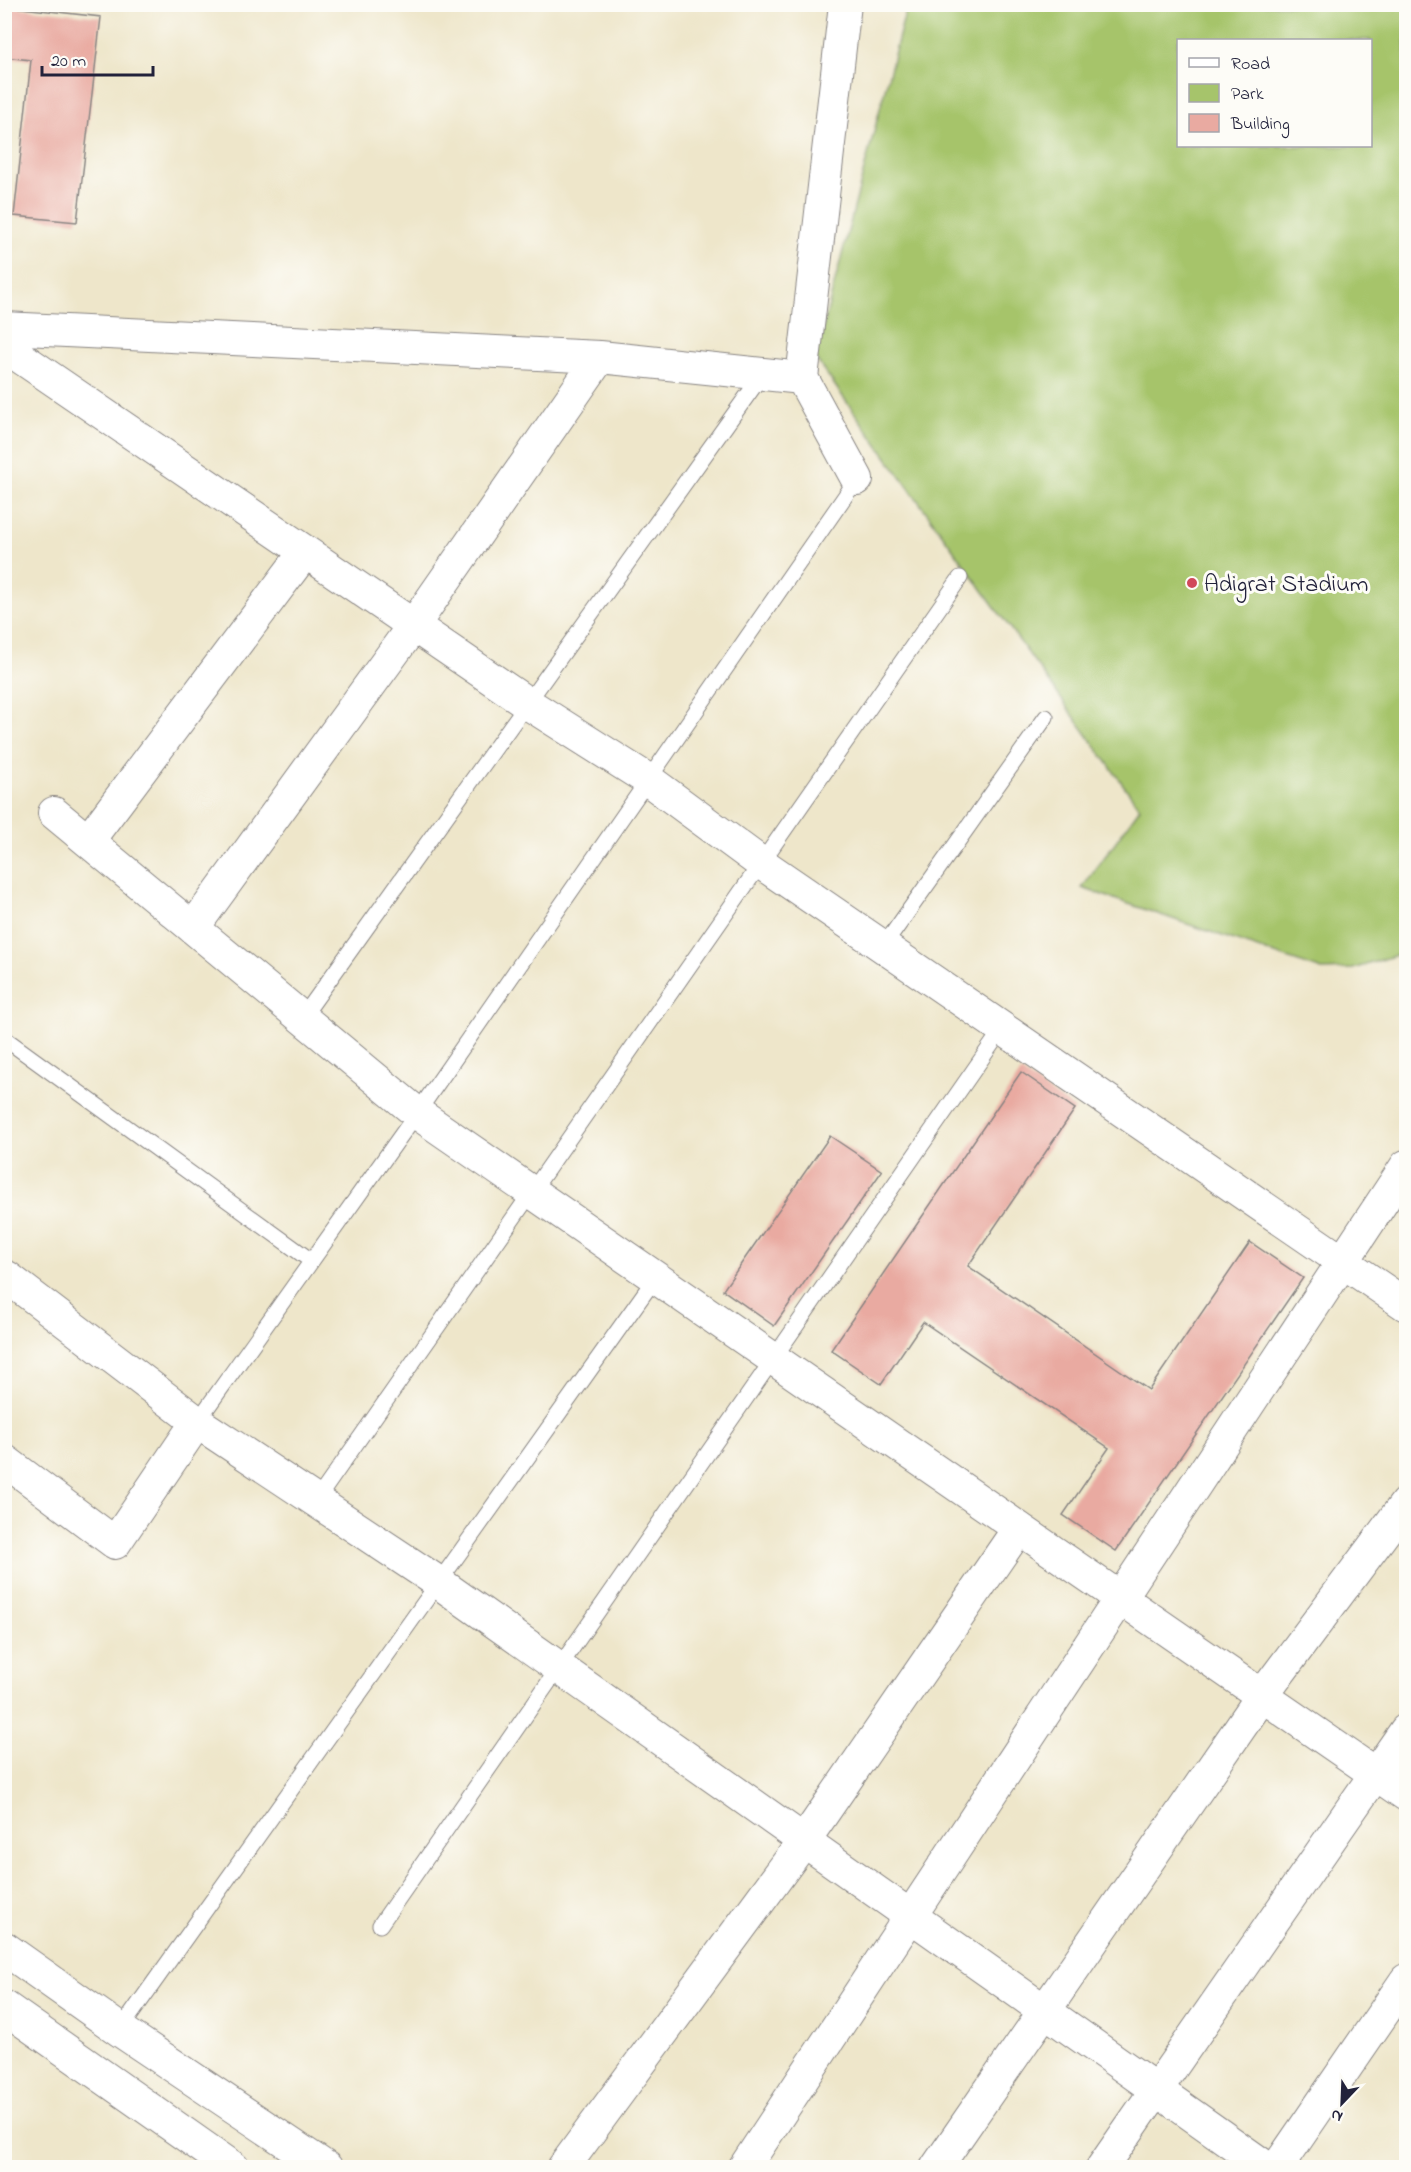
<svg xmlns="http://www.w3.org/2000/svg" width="1411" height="2172" font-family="'Indie Flower',sans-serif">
<rect width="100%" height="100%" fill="#fdfcf7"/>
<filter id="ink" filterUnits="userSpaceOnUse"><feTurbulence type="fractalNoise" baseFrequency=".0167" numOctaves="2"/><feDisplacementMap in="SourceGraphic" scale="12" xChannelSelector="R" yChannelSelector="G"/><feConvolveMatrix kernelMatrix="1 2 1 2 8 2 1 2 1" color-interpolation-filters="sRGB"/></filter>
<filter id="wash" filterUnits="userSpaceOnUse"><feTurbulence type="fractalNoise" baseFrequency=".008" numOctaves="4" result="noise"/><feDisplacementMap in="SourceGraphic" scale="24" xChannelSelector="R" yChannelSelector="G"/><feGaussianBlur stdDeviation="1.35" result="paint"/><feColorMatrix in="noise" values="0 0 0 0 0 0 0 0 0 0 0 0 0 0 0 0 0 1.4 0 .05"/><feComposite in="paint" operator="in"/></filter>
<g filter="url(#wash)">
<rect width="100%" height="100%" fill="#eee6ca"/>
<path fill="#a6c46b" stroke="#647353" stroke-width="1.5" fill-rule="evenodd" d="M907,5H1406V952L1353,969L1322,970L1082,888L1140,808L815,358ZM1178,40H1370V146H1178Z"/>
<g id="blocks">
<path fill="#e9aaa1" d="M4,6L101,17L77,222L14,216L31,60L4,57Z
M1021,1072L1075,1109L968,1266L1149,1390L1250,1242L1303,1278L1116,1551L1063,1515L1109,1448L923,1322L881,1384L831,1350Z
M830,1136L882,1171L774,1326L723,1290Z"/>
</g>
</g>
<g filter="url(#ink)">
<use href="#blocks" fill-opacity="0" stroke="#888482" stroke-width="1.5"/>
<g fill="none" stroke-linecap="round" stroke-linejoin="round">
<g stroke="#888482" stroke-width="17">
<path id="service" d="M883,947L1046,717
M302,1018L762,375
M4,1038L310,1260
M197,1422L417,1113L857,479
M316,1501L960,578
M380,1925L1003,1028
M120,2030L656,1277"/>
</g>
<g stroke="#888482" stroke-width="34">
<path id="minor" d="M4,328L600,357L802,378L845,4
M4,346L527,703L647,779L761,863L1406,1305
M802,378L857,479
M54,813L417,1113L1406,1795
M88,841L305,552
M193,928L413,626L600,357
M7,1277L197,1422L438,1582L1267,2168
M4,1460L115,1543L197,1422
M563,2168L804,1841L1019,1528
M744,2168L1406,1166
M936,2168L1262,1696L1406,1503
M1102,2168L1406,1730
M1277,2168L1406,1980"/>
</g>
<g stroke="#888482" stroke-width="35">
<path id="tertiary" d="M4,1948L120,2030L326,2168
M4,2007L233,2168"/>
</g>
<use href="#service" stroke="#fff" stroke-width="15"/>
<use href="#minor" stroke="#fff" stroke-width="32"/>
<use href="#tertiary" stroke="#fff" stroke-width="33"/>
</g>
</g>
<circle fill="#d1495b" stroke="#fdfcf7" stroke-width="2" cx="1192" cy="583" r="6"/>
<g text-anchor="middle" stroke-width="6" stroke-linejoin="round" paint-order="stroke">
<g font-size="24" fill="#22223b" stroke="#fdfcf7" text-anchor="start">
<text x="1204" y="591">Adigrat Stadium</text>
</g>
</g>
<rect width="1411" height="2172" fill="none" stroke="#fdfcf7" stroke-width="24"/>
<rect x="1177" y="39" width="195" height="108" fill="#fdfcf7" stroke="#a5a5ac" stroke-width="1.5"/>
<rect x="1189" y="58" width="30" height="9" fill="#ffffff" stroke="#a5a5ac" stroke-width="1.5"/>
<text x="1231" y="69" font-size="18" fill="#22223b">Road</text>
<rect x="1189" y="84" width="30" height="18" fill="#a6c46b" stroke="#a5a5ac" stroke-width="1.5"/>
<text x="1231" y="99" font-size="18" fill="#22223b">Park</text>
<rect x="1189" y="114" width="30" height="18" fill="#e9aaa1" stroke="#a5a5ac" stroke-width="1.5"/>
<text x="1231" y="129" font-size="18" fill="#22223b">Building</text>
<g transform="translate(1342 2103) rotate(203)" stroke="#fdfcf7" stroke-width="4.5" paint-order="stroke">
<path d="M0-4.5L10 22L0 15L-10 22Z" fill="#22223b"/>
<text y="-9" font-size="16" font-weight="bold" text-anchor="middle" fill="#22223b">N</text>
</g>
<path d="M42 66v9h111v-9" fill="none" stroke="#22223b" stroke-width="3"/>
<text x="51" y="66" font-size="18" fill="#22223b" stroke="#fdfcf7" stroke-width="4.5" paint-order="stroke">20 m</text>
</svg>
